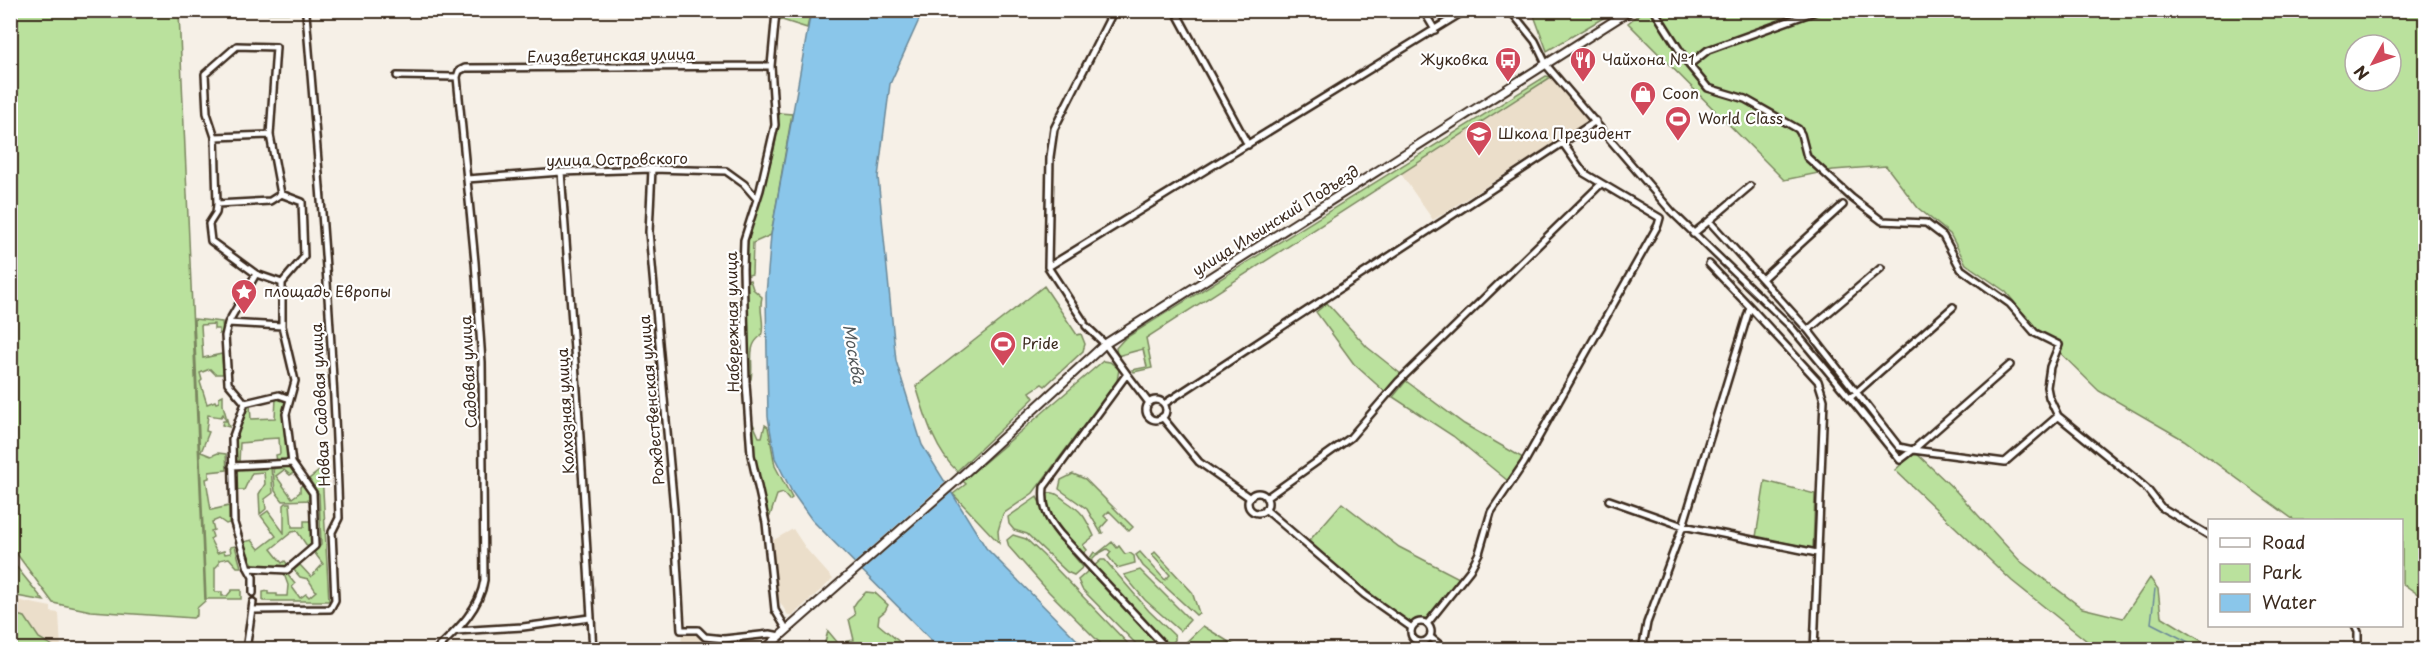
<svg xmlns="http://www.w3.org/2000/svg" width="2436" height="660" font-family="'Playpen Sans',sans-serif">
<rect width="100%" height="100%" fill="#f6f0e7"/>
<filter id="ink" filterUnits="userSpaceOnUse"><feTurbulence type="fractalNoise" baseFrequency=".0167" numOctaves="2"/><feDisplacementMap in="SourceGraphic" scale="12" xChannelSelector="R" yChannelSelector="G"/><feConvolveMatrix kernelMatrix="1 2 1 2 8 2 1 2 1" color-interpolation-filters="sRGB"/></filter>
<g filter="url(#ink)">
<path fill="#ebdeca" d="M1551,77L1589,121L1433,220L1401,174Z
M793,529L807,550L833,579L793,615H788L778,599L772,541Z
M11,599L51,607V612L59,613L61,649L39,638L25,617L11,614Z
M682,631H698L707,639L767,636L752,649L681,650Z"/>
<path fill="#bae19d" stroke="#7a865e" stroke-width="1.5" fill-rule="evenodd" d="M1532,10H1615V11L1547,51Z
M1644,10L2425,11V599L2402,583V520H2294L2184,440L2099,391L2035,328L2006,292L1966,264L1950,234L1918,208L1886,166L1833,170L1784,180L1628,23ZM2355,45H2391V81H2355Z
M11,11H777L721,13H179L205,601L197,608V615L193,618L91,611L53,603L11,546Z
M783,11H811L807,28L779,19Z
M1546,76L1551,77L1146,338L1152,368L1134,372L1132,370L1147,367L1143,349L1117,356L1116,348L1124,339Z
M779,113L792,114L771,235L753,243L752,274L746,276V247L775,146Z
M750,280L753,289L762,297C758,312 766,324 761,336C746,346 754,363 751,379H749L747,281Z
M1044,286L1077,335L1081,334L1085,344L1083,351L1045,386L1042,384L1030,392L1034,398L957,471C934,450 925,415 916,386Z
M1327,303L1367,347L1401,374L1385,392L1354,364L1316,312Z
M194,319L222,322L223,333L219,334V329H214V324L201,325L203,358L222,354L223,374H215L210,369L200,373L202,380L200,382L207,404L215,401L216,403L219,402V397L223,395V405L229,427L222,425L223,421H226L223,414L221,417L208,415L206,431L209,432L201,452L211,456L218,453L226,454L227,470L209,472V478L206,479L211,510L229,506V523L226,524L219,519L212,522L214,530L211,531L213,537L210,539L217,553L224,551L225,554L231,553L230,547L235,546L241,567H237L229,558L219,560V564L215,568V592H222V596H227L232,590H241V599H206Z
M1103,361L1110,362L1119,369L1117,381L1033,493L1003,514L998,531L999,543L953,494L966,484L963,481L972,473Z
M1406,381L1464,424L1523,458L1508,481L1453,436L1393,397Z
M276,398L286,401L283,415L289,458L277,462L276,455L280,454L279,438L262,439L261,441L240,443L239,463H235V441L247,405L250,404L251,419L275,418Z
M751,419L759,437H762L765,425L768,427L775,466L792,498L789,500L783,493L777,495L770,516L768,515L752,445Z
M1915,452L1955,490L2020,561L2082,608L2123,618L2150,578L2158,589L2161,616L2215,649H2097L2012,581L1895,470Z
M289,465L294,473L290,475L284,470L276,476L292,498L300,492V487L303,484L310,494L311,500L283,501L275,491L273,469Z
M271,467L273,493L265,499L266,509L260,514L259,494L265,484L264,472L252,473L244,490H236V470L244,468Z
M319,471L322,472L329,601H263V592L268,591V594H277V596H287L288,585L284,574H287L295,584L292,587L300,598L306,594L309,597L316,591L308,579L300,577L294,570L300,565L311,577L323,564L314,552L321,545L319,494L309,479Z
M1073,474L1085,479L1133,527L1129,531L1109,511L1104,516L1108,520L1101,528L1103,533H1101L1087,509L1059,489L1061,480Z
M1765,481L1815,494L1813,548L1756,537Z
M1048,493C1057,492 1059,496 1066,501C1084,513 1085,517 1094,536L1083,545L1087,550L1082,554C1070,540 1038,514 1048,493Z
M1037,497L1053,531L1083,567L1074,575L1067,572L1027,534L1014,530L1009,524L1008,517Z
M286,503H290L292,527H304V521H312V546L309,549L297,531L292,532L271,549L282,563L285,561L288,565L284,567C254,567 253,573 244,542L252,540L259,549L276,536L261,516L268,511L284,533V505Z
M1342,503L1399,547L1459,578L1427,619H1419L1411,624L1353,580L1309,541Z
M1013,535L1026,539L1043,555L1133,649H1106L1049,592L1009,547L1007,540Z
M1112,542L1117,548L1119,546L1125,554L1130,553L1134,556L1135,563L1117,568L1108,556L1111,552L1107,549L1096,555L1089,562L1088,561L1094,552L1097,554Z
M1140,552L1165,580L1170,575L1152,555L1155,552L1192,592L1199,613L1196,615L1143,566L1136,555Z
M10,559L44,601L11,595Z
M1101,560H1105L1149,611L1175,636V640L1169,646L1093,567Z
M1140,570L1190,620L1180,631L1145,600L1124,575Z
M1088,571L1160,646L1155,649H1141L1082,589L1078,580Z
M866,592L875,593L888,605L885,611L879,616L878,624L908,649H823L828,631L838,643L854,640L849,619L855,615L853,607L857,601Z
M11,614L25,617L39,638L58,649H11Z
M1203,626L1237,647L1240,649H1184L1182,646Z"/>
<path fill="#8ac6ea" stroke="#6a8898" stroke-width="1.5" d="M811,11H923L890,84L878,177L896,361L922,445L986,548L1086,649H940L812,520L792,492L775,458L768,417L766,295L771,235Z"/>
<path fill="#f6f0e7" d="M948,480L954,490L861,572L853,564Z"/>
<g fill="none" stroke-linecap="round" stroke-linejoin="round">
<path stroke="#6a8898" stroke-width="1.5" d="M2155,589L2151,623L2204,650"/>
<g stroke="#3b2a1e" stroke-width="10">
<path id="minor" d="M1175,10L1248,145
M1423,10L1435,30
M1510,10L1535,41L1547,66L1672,212L1791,327L1850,398L1953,307
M1654,10L1689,65L1708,88L1745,99L1798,129L1801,134L1807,157L1852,198L1882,221L1926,223L1943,236L1961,269L2010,304L2035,333L2059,345L2050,367L2047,387L2049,397L2058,416L2133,477L2147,489L2161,507L2210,536
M776,12L771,66L775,125L760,190L744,240L743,269L746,383L751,455L766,523L775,610L787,630
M1689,65L1708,50L1819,10
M397,76L457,77
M457,77L459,71L465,68L771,66
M215,137L270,135
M652,169L649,232L674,509L681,630H698L705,637L724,639L770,634L780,636
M561,172L578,404L593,650
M467,179L561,172L652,169L726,171L744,184L757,199
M1750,186L1709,221L1808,330L1899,447L1913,450
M217,204L270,201L281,194
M1693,234L1709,221
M1048,267L1050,157L1054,129L1114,10
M256,274L282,283
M1763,278L1843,205
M1750,307L1818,381L1824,400L1814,650
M1084,322L1048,267L1466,10
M228,323L282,326
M1086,326L1105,344L1127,374L1044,487C1042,507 1047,518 1060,534L1168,650
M1808,330L1881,268
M2010,365L1913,450L2005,462L2058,416
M1127,374L1149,403
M1850,398L1900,460L1913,450
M1146 410a10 10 0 1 1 20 0a10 10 0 1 1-20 0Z
M245,403L279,395L290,399
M1164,404L1596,121
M1162,417L1199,462L1250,498
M232,466L292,463
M1248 503a10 10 0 1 1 20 0a10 10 0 1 1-20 0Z
M1266,498L1350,438L1399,381L1600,185
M1609,500L1683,526L1817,553
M1265,509L1365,595L1412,628
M248,568L287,570L315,546L313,493L292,463L286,414L295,381L282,326V283L304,257L302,202L281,194L270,135L276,47L237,46L205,74L207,113L215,137L217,204L216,213L209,224L211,241L256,274L228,323L225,336L228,383L245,403L232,439L234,523L248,568L253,577V593
M253,610L330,609L335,600L332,532L339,518C334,350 320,182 306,14
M1411 632a10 10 0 1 1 20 0a10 10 0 1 1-20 0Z
M1427,624L1470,570L1479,553L1491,512L1524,463L1658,225L1660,218L1584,173L1562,142
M2355,626L2358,632V650
M456,631L523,627L590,618
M1430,637L1446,650
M246,650L253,602
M436,650C457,630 480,609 484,580L482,362L475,262L457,77
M1642,650L1647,623L1683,526L1750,307L1709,264"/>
</g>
<g stroke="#3b2a1e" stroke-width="11">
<path id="major" d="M764,650L956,481L1105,344L1631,10"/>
</g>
<use href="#minor" stroke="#fff" stroke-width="5"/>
<use href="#major" stroke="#fff" stroke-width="7"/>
</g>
</g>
<defs>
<g id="bus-pin" transform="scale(1.35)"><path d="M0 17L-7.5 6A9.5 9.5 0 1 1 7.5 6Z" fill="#d1495b" stroke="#fff"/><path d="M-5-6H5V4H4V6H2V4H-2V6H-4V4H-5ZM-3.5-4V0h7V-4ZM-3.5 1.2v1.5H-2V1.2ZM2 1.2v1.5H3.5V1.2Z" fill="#fff"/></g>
<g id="restaurant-pin" transform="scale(1.35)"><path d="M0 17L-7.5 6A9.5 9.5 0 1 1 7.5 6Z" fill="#d1495b" stroke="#fff"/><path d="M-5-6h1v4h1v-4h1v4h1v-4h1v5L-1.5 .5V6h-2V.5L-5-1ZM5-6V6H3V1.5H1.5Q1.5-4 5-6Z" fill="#fff"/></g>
<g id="shop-pin" transform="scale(1.35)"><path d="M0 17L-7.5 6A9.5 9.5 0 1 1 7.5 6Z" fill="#d1495b" stroke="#fff"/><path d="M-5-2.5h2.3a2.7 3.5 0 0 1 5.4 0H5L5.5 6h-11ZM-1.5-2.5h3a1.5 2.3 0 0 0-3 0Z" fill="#fff"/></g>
<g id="stadium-pin" transform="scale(1.35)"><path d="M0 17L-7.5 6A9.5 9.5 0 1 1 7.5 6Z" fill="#d1495b" stroke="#fff"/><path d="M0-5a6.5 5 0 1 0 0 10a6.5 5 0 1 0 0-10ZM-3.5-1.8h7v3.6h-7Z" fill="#fff"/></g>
<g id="school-pin" transform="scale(1.35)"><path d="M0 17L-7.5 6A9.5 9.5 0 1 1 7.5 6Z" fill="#d1495b" stroke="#fff"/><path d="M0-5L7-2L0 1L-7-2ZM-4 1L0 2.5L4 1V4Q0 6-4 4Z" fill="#fff"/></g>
<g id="sight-pin" transform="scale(1.35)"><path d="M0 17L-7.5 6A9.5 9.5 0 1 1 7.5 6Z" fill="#d1495b" stroke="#fff"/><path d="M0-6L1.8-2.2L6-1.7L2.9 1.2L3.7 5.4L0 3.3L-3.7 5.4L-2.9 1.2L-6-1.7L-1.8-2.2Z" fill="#fff"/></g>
</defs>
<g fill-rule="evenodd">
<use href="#bus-pin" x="1508" y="60"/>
<use href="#restaurant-pin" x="1583" y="60"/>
<use href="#shop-pin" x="1643" y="94"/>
<use href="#stadium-pin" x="1678" y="119"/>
<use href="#school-pin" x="1479" y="134"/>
<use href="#sight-pin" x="244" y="292"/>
<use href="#stadium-pin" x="1003" y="344"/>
</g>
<g text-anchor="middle" stroke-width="4.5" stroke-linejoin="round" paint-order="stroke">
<g font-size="15" fill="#3b2a1e" stroke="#fff">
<text transform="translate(611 56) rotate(-1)" y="5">Елизаветинская улица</text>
<text transform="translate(617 160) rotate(-1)" y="5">улица Островского</text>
<text transform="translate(1276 221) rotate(-32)" y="5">улица Ильинский Подъезд</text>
<text transform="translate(733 322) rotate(-91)" y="5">Набережная улица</text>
<text transform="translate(469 372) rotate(-93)" y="5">Садовая улица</text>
<text transform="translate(652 400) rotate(-95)" y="5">Рождественская улица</text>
<text transform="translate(321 405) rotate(-93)" y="5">Новая Садовая улица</text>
<text transform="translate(566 411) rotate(-93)" y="5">Колхозная улица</text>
</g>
<g font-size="15" fill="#3b2a1e" stroke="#fff" text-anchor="start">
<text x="1488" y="65" text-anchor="end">Жуковка</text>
<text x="1602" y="65">Чайхона №1</text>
<text x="1662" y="99">Coon</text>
<text x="1698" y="124">World Class</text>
<text x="1498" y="139">Школа Президент</text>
<text x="264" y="297">площадь Европы</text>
<text x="1022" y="349">Pride</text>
</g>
<g font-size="16" font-style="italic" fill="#53595b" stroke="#fff">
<text transform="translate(854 354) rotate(80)" y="6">Москва</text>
</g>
</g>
<rect width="2436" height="660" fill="none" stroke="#fff" stroke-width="36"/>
<rect x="18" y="18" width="2400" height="624" fill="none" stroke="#3b2a1e" stroke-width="2" filter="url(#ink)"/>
<rect x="2208" y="519" width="195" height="108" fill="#ffffff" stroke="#b1aaa5" stroke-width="1.5"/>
<rect x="2220" y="538" width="30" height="9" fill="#ffffff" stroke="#b1aaa5" stroke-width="1.5"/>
<text x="2262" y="549" font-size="18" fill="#3b2a1e">Road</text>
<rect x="2220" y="564" width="30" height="18" fill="#bae19d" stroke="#b1aaa5" stroke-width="1.5"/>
<text x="2262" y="579" font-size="18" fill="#3b2a1e">Park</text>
<rect x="2220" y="594" width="30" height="18" fill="#8ac6ea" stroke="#b1aaa5" stroke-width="1.5"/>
<text x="2262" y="609" font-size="18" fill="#3b2a1e">Water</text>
<g transform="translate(2373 63) rotate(230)"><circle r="28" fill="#ffffff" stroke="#b1aaa5" stroke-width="1.5"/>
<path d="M0-4.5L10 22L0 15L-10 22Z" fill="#d1495b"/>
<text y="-9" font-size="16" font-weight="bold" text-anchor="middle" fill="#3b2a1e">N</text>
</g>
</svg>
